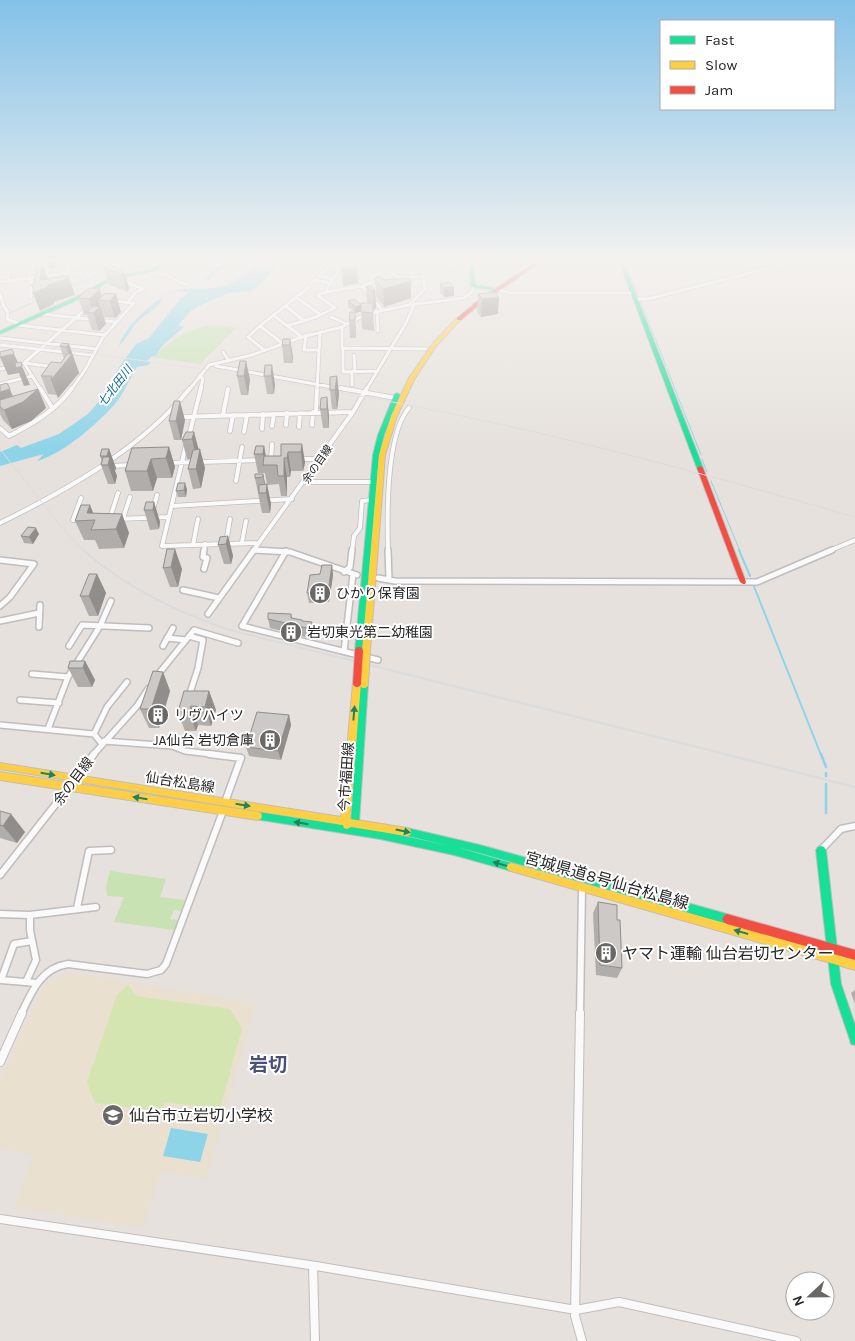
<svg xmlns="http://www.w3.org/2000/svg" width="855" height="1341" font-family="Karla,'Noto Sans JP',sans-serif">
<rect width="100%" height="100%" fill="#e6e1dc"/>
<path fill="#e9e0d0" d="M67,972L256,1003L207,1179L161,1172L143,1228L14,1207L34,1155L0,1149V1081L44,985Z"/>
<path fill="#c8e2b4" d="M218,325L236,328L200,364L152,357C175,339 187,327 218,325Z
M110,871L166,879L160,897L185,900L181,911L174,910L170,919L178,920L174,930L114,922L124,897L107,896L106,887Z"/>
<path fill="#d4e5b1" d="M128,985L136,996L230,1009L242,1029L220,1109L165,1102L162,1112L95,1103L87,1082L117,995Z"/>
<path fill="#8ed4e9" d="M256,261H286L274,267V270L259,286L250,291L229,293L207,302L192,310L178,325L184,327L164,344L155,356H152L147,361L151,362L148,365L137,367C130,379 123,394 115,404C97,424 63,454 37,461L44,454L0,466V452L17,445L21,448L59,434L88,414L101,399L119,367L136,344L149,338L180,299L190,292L176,291L163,297C160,308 145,314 138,321C131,328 126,340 119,346C124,326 159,294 179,290C194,287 210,290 225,286C238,282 246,271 258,265Z
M171,1128L208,1134L200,1162L163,1156Z"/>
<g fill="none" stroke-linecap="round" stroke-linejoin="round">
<path stroke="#8ed4e9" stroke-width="1" d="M625,261L639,297
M70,287L107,272
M640,300L666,366
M8,314L38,300
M667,369L701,455
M702,459L707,472
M711,481L740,551"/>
<path stroke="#8ed4e9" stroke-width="2" d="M739,550L750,576
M753,584L821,755"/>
<path stroke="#8ed4e9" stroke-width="2.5" d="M821,754L826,767
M826,773V776
M826,784V813"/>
<path fill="#8ed4e9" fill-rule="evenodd" d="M224,261H232L208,281H204V279Z"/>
<g stroke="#bfbdbe" stroke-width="4.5">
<path id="street-far4" d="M29,261V278
M110,261L109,264H124L121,276
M840,261L855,269
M8,265L9,281
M0,266L1,261
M450,266L471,262
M388,271L400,278L423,276
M149,272L167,275L181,283L188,284
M67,273L68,261
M31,277V298
M334,279L319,276L335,261
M122,280L143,289L135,293L127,303
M314,280L331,283
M375,281L362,286L382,310
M0,282L67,273H81L80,276
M494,289L511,293H633
M327,292L362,286
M0,294L4,307L8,312L7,319L20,324
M297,298L321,315
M635,299H648L797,261
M409,305L425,289L421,261
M286,306L304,321
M377,311L378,331
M42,314L116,322
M273,315L302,337
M331,317L347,324
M17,325L104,335
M260,326L248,337L264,350
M287,326L316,317L335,308L317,295L327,292V288L341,267L373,261
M342,327V348L426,349
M306,335L304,350H319
M0,338L96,349
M282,343L260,326L309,287
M0,345L93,355
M343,348V372L378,371
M223,352L229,361
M354,355L355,371
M24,363L55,367
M216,366L348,390
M0,369L10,367
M352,371V385
M200,375L203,379L200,390
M0,384L32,376
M41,390L24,363L86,309
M71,390L85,370L103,337L134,303L112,301
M189,390L209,365L252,355L302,337L342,327L366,314L409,305L464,298L472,292L473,286
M317,390L320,332
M366,390L406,323L414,305"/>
</g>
<g stroke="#bfbdbe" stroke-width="5.5">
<path id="street-far3" d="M40,388L53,409
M341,388L395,398
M316,412L317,388
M223,415L228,389
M178,417L353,412
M286,425L287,413
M312,425L313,412
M272,426L274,414
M299,427L300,413
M0,428L9,436C32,424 57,410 72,388
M262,429L263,414
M230,431L233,415
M244,432L247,415
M189,436L201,388
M186,445L162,546L259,543
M298,459H321
M271,460L272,444
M168,463L262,460
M111,466L132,465
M236,481L242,447
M305,482H373
M81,498L73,520H81
M172,506L292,499
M153,510L157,495
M110,518L118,493
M123,518L130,497
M117,519L169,517
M0,523C67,490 144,447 190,388
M242,542L246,521
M226,543L230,519
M193,545L198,519
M254,550L271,551
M204,551L205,544
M253,551L353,412L367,388
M352,551L354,536L360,528L362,501L371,500
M388,551C387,516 386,434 409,408
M829,551L855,540"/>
</g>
<g stroke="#bfbdbe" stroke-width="8">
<path id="street-far2" d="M254,550L290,552L357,575
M388,550L389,580
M286,551L242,626L378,660
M0,560L34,564L10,597L0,606
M204,569L207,558L203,557L204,550
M344,572L350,567L352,550
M378,578L395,581L757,582L832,550
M183,590L219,598
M208,614L254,550
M0,621L39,613
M39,627L40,605
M189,636L203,640L198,668L189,696
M167,638L186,640
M69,646L82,625L149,628
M163,646L173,628
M344,651L353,574
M32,674L68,677
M156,677L194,630L238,643
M20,700L59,703
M0,725L94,734L102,744
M48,729L68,677L100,626L111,601
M94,734L107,707L127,682
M104,741L172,746L185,751L219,755
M93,755L137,706L148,689"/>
</g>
<g stroke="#bfbdbe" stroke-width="9">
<path id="street-far1" d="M209,754L241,758L225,802
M75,779L94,754
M821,850L841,829L855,826
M0,875L70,786
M77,908L89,851L111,850
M0,914L30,915L96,907
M32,941L14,944L1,980L37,983
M26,982L36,960L30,930V915
M21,1014C32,991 41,968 68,964L147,974L161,970L166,964L223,811
M580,1014L582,888"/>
</g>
<g stroke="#bfbdbe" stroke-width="10">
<path id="street" d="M580,1013L575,1316L582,1341
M0,1062L22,1013
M0,1219L316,1266L576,1310L619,1302L796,1341
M313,1266L315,1341"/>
</g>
<g stroke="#bfbdbe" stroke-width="2">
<path id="fast" d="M162,261H167L153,272L122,277L106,283L84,297L0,334V331L80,295L104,281L121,275L151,270Z
M469,261H473L475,285L495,288V290L471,287Z
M619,261H623L703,468L702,469H698L697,468Z
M397,393L400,395L384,435L379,455L363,651L359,654L355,651L373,455L378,435L394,395Z
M364,681L367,682L368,684L359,823L357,827L380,831L450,846L404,835L403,832L404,829L407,828L480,845L727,914L730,916L732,919L730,922L727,924L480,853L456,847L511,863L514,864L516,867L514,870L511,871L454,855L380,839L255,819L254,816L255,813L258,812L349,826L351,822L360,684L361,682Z
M821,846L824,847L826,850L841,984L855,1025V1045L851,1044L850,1040L831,984L816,850L818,847Z"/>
</g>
<g stroke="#bfbdbe" stroke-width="2">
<path id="slow" d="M457,318L461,319L437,345L415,378L397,416L385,455L370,651L366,654L362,651L379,455L391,416L409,378L433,343Z
M357,680L360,681L361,683L350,819L407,828L410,829L411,832L410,835L407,836L351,827L347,829L344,828L343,825L0,769V763L341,817L353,683L354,681Z
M0,772L258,812L261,813L262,816L261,819L258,820L0,780Z
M511,863L855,960V970L511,871L508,870L506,867L508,864Z"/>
</g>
<g stroke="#bfbdbe" stroke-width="2">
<path id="jam" d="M537,261H542L484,301L461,320H457V318L480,299Z
M700,466L703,468L746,582L745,584H743L740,582L697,468Z
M727,914L855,950V960L727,924L724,922L722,919L724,916Z"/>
</g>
<use href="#street-far4" stroke="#fbfafa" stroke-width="3"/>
<use href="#street-far3" stroke="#fbfafa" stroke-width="4"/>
<use href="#street-far2" stroke="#fbfafa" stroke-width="5"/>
<use href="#street-far1" stroke="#fbfafa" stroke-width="6"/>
<use href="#street" stroke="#fbfafa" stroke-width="8"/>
<use href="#fast" fill="#16e098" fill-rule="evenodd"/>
<use href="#slow" fill="#ffcf43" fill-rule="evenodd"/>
<use href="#jam" fill="#f24e42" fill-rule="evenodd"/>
<path stroke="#dcdcdd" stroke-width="1" d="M0,343C165,361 328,387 490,422C613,449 734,482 855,517
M0,449L59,524L84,551"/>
<path stroke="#dcdcdd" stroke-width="2" d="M83,550C125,587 174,610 226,629L729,755"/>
<path stroke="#dcdcdd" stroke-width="2.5" d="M724,754L855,787"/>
<g stroke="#bfbdbe" stroke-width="10" stroke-linecap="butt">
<path id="slow-bridge" d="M364,684L366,651"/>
</g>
<g stroke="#bfbdbe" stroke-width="10" stroke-linecap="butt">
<path id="jam-bridge" d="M357,683L359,651"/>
</g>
<use href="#slow-bridge" stroke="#ffcf43" stroke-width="8"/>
<use href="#jam-bridge" stroke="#f24e42" stroke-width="8"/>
</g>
<path fill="#b0adaa" d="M103,267L124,271L129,288L127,292L108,284Z
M375,279L411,281V298L384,307L376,296Z
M440,284L454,296L444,297L440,293Z
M366,287L375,290L376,308L374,309L373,308L374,331L362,329L361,311L355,312L356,330V338H350L349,320L355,312L348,307V301L361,304L367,303Z
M105,293L121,312L115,318L104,317L102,310L106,324L99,331L92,330L87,315H84L78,298L102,296Z
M478,294L498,314L481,317L477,312Z
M290,339L293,357V363H284L282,345Z
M69,344L79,373L58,398L57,395L48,394L41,376L61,363L64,359L60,346Z
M240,361L250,379L248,395H241L237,376Z
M265,365L275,384L274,394H267L264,376Z
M337,376L339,395L337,409H332L330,390Z
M0,385L13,396L38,389L46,408L31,421L12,429L3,420L0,414Z
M327,397L329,416V428H323L320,409Z
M185,420L181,440H174L169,421Z
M194,432L198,449L205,468L201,488L193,489L188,469L191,459H187L182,440Z
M302,444L305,463L303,471H291L290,477H287V496H281L279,484L267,485L271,504L270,513H262L255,478L263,474L265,485L267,484L265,473H258L254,454L264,446L266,456H281Z
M169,447L175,467L172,478H157L153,491H131L125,471Z
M109,449L116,468L115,471L117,476L115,484H108L101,465L102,461L100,456Z
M187,489L186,497H178L176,491Z
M154,502L160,522L159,529L150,530L144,510Z
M94,513L122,514L129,533L124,548L99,549L95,540H84L75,521Z
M39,534L33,544L24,543L21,536Z
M228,536L233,556L231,564H224L218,545Z
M167,549L182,569L178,587H170L163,568Z
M332,565L333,575L329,602L309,603L307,593L320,574Z
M97,574L106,593L98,616H89L80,596Z
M291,614L292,618L302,621L312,622L314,632L313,639L270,628L268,619Z
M85,661L95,680L92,687H78L68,668Z
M163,672L170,691L159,728H149L140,709Z
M209,691L216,710L211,726L198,725L196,731H185L178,712Z
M289,715L291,725L281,760L249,756L246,747Z
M0,811L25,832L17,843L0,838Z
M598,902L617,920L622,968L617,978L596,975L593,913Z
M855,990V1004L851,993Z"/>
<path fill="#908d8b" d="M47,262H56L57,268L50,269Z
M42,263L48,280V285L68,276L75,295L54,302V304L40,311L33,293L40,280Z
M357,266L358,283L343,286L342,269Z
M124,271L129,288L127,292L122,275Z
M411,281V298L384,307L383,289Z
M454,287V296L444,297V288Z
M100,289L103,300H98L106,324L99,331L89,299Z
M375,290L376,308L374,309L373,291Z
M116,294L121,312L115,318L110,301Z
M499,297L498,314L481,317L482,299Z
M361,305L362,311L356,313L355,307Z
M290,339L293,357V363L290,345Z
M69,344L79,373L58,398L51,380L70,357L66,347Z
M14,354L20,367L22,366L30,385L24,386L19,373L8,375L0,357Z
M246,361L250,379L248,395L244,376Z
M272,365L275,384L274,394L271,376Z
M337,376L339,395L337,409L335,390Z
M10,389L16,405L38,389L46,408L31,421L12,429L4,410L0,407V392Z
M327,397L329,416V428L327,409Z
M180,401L185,420L181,440L176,421Z
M194,432L199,451L197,459L192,439Z
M302,444L305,463L303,471L301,452Z
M264,446L267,465H265L263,454Z
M169,447L175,467L172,478L166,458Z
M109,449L116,468L115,471L117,476L115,484L108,465L109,461L107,456Z
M200,449L205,468L201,488L196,469Z
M288,452L291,471L290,477L287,458Z
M284,458L287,477V496L284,476Z
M151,459L157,478L153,491L147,471Z
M263,474L267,492V484L271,504L270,513L263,477Z
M185,483L187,489L186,497L184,490Z
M154,502L160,522L159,529L153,510Z
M90,505L98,525L95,520L87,513Z
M122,514L129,533L124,548L116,529Z
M36,528L39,534L33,544L29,537Z
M228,536L233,556L231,564L226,544Z
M175,549L182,569L178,587L171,567Z
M332,565L333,575L329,602L328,592Z
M97,574L106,593L98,616L89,596Z
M312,622L314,632L313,639L311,629Z
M85,661L95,680L92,687L83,668Z
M163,672L170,691L159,728L151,709Z
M209,691L216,710L211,726L205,707Z
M191,706L198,725L196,731L189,712Z
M289,715L291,725L281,760L278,751Z
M11,814L25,832L17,843L3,826Z"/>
<path fill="#cdc9c6" stroke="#908d8b" d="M346,262H353L357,266L342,269Z
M42,263L40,280L68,276L69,278L48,285V287L33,293L34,288L31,285L34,284L37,264Z
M110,265L124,271L122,275L103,267Z
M378,276L385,280L408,278L411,281L383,289L375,279Z
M449,282L454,287L444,288L440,284Z
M371,286L375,290L373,291L366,287Z
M89,288L100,289L89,299L78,298Z
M495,292L499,297L482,299L478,294Z
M105,293L116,294L110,301L98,300Z
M354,299L361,305L355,307L348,301Z
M361,303H373V313L361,312Z
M94,306L100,307L93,313L86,312Z
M350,312H355V320H349Z
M283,339H290V345H282Z
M62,343L69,344L66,347L60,346Z
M12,349L14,354L0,357V352Z
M67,354H72L51,380L52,376H41L51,362L61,363Z
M240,361H246L244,376H237Z
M21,362L22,366L16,368L15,363Z
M265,365H272L271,376H264Z
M337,376L335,390H330V377Z
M7,383L10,389L0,392V385Z
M38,389L23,402L4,410L0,407V400Z
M327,397V409H320L321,398Z
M174,401H180L176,421H169Z
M186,432H194L192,439L182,440Z
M281,444H302L301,452H288L287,458H284V476H278L277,465H263L264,456H281Z
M256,446H264L263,454H254Z
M169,447L166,458L151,459L147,471H125L132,448Z
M102,449H109L107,456H100Z
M200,449L196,469H188L193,450Z
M103,457H110L108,465H101Z
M255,474H263V477L255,478Z
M178,483H185L184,490L176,491Z
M267,484L266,493H259V485Z
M146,502H154L153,510H144Z
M81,505H90L87,513L122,514L116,529L91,530L95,520L75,521Z
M28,527L36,528L29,537L21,536Z
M228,536L226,544L218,545L220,537Z
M167,549H175L171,567L163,568Z
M322,565H332L328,592L307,593L310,575L320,574Z
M89,574H97L89,596H80Z
M268,613L291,614V618L302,620V621L312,622L311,629L268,619Z
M70,661H85L83,668H68Z
M153,671L163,672L151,709H140Z
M184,691H209L205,707L191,706L189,712H178Z
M257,712L289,715L278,751L246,747Z
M0,811L11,814L3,826L0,825Z
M598,902L617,905V920H620L622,968L600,965Z"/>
<defs><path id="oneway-solid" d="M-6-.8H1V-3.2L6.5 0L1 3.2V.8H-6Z" transform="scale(1.25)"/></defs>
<g fill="#1e8460">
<use href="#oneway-solid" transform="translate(354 713) rotate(-85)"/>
<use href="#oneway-solid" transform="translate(48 774) rotate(10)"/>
<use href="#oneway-solid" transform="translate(140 798) rotate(-171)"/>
<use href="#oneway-solid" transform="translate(243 805) rotate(9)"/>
<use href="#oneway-solid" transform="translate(301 823) rotate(-171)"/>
<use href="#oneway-solid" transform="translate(403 831) rotate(12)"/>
<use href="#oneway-solid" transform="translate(500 864) rotate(-164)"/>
<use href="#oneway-solid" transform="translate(741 932) rotate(-164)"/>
</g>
<linearGradient id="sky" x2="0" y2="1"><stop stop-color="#84c1e8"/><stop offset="0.58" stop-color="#f4f2ef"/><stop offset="1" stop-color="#f4f2ef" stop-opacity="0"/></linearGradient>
<rect width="855" height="449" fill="url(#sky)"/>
<defs>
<g id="building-disc" transform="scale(1.125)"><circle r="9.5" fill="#6a6866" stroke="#fff"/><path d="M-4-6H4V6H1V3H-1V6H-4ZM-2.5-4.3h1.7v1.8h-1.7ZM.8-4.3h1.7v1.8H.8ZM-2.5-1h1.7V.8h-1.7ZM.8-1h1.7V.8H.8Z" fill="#fff"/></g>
<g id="school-disc" transform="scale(1.125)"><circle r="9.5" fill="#6a6866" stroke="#fff"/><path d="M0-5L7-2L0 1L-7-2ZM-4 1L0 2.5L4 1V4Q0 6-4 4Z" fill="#fff"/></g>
</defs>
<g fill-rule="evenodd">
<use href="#building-disc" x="320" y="593"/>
<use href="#building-disc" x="291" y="632"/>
<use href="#building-disc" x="158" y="715"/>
<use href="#building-disc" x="270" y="740"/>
<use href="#building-disc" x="606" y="953"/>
<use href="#school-disc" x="113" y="1115"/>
</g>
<g text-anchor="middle" stroke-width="4" stroke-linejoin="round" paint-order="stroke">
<g font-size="11" fill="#272727" stroke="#fff">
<text transform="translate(317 464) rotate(-55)" y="4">余の目線</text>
</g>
<g font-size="12" font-style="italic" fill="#0c6b95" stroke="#fff">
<text transform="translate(115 386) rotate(-52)" y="4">七北田川</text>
</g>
<g font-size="14" fill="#272727" stroke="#fff" text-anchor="start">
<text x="336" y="598">ひかり保育園</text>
<text x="307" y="637">岩切東光第二幼稚園</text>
<text x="174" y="720">リヴハイツ</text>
<text x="254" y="745" text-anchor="end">JA仙台 岩切倉庫</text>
</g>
<g font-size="14" fill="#272727" stroke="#fff">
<text transform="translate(346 777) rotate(-86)" y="5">今市福田線</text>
<text transform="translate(73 781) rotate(-53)" y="5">余の目線</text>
<text transform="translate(180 782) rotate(9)" y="5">仙台松島線</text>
</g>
<g font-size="16" fill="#272727" stroke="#fff">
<text transform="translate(607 880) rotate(16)" y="6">宮城県道8号仙台松島線</text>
</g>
<g font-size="16" fill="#272727" stroke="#fff" text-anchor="start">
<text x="622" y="959">ヤマト運輸 仙台岩切センター</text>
<text x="129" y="1121">仙台市立岩切小学校</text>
</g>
<g font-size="19" font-weight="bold" fill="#485277" stroke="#fff">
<text x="268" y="1071">岩切</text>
</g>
</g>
<rect x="660" y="20" width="175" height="90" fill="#ffffff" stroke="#a9a9a9"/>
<rect x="670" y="36" width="25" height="8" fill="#16e098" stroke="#a9a9a9"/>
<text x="705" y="45" font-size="15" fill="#272727">Fast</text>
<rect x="670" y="61" width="25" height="8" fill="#ffcf43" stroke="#a9a9a9"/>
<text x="705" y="70" font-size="15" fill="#272727">Slow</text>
<rect x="670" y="86" width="25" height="8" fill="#f24e42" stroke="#a9a9a9"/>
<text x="705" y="95" font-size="15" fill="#272727">Jam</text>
<g transform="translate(810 1296) rotate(248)"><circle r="24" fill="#ffffff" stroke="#a9a9a9"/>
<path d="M0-4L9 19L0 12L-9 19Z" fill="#6a6866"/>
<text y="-8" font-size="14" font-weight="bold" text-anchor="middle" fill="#272727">N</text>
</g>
</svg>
